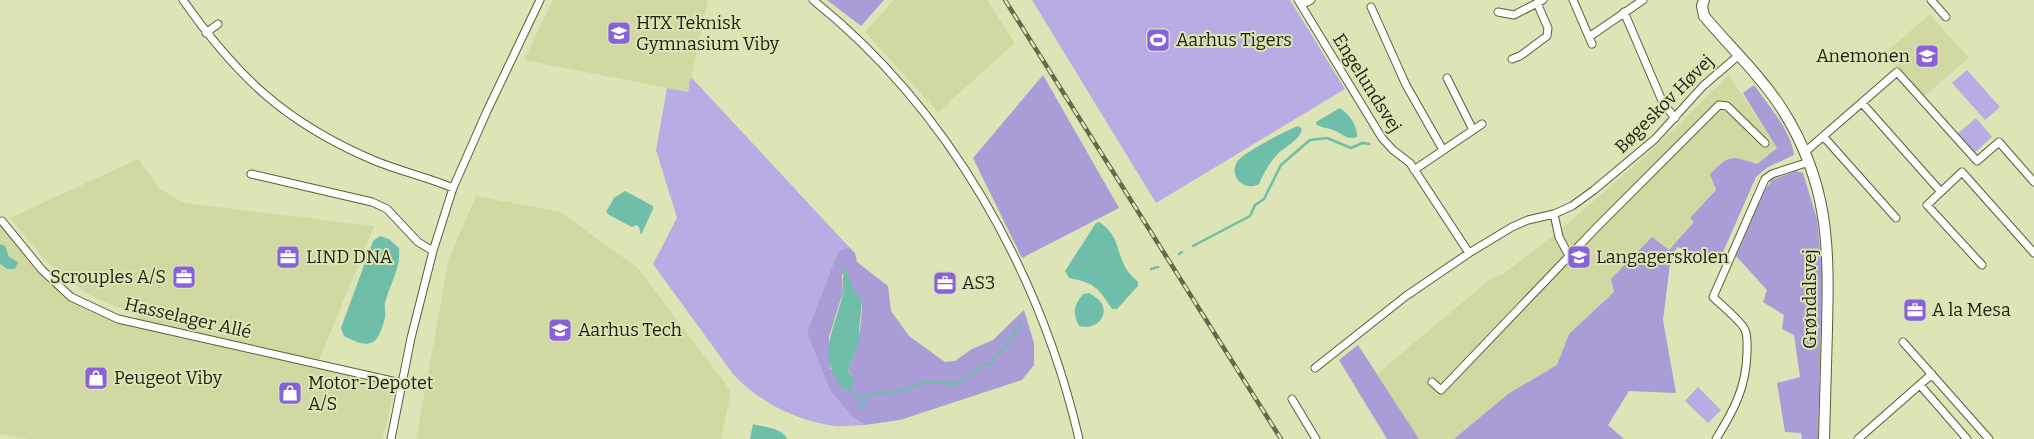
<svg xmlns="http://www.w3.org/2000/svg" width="2034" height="439" font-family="Bitter,serif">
<rect width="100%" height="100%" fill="#dde5b6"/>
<path fill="#d1d9a3" d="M553,0H708L688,92L524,60Z
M894,0H987L1015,43L938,112L865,32Z
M1930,14L1969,58L1923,97L1885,53Z
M1729,75L1777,147L1757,164L1732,157L1724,160L1710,174L1716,190L1690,218L1694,222L1669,250L1652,237L1614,292L1569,334L1557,365L1508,394L1454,439H1419L1377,374L1489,280L1503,274L1554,235L1649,153Z
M138,159L160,189L184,203L374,226L316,368L394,387L383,439H28L0,434V226L29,262L58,290L77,305L97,315L131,327L137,315L95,298L68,281L42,257L10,218Z
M476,196L560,212L638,268L731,391L721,439H416L449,258Z"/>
<path fill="#b9ace4" d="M1032,0H1290L1345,89L1156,203Z
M1967,70L2000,107L1985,120L1952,83Z
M691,77L849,247L838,251L807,332L853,417L865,425C855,425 844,427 834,426C796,421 759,402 733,374L653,264L677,218L656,150L667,88L688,92Z
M1976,118L1992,137L1974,153L1957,134Z
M1698,387L1721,410L1708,423L1685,401Z"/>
<path fill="#aa9cd7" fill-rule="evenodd" d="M827,0H884L861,26Z
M1043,75L1119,208L1022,258L973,158Z
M1754,85C1768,105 1791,130 1794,155L1768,167L1756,177L1719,261L1677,247L1670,264L1663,320L1676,393L1629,391L1608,425L1624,439H1454L1508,394L1557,365L1569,334L1614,292L1611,279L1652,237L1669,250L1694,222L1690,218L1716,190L1710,174C1731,153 1730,156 1757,164L1777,148L1743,93Z
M1796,171L1803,173L1817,219L1822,271L1818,439H1802L1801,433L1785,432L1777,383L1800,377L1794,335L1782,329L1784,315L1763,302L1767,290L1736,256L1765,190L1772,180Z
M849,247L855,253L857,262L888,286L891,311L909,336L945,362L955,361L972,349L993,340L1024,310L1034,343V365L1022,380L900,420L865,425L853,417L830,390L807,332L838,251ZM847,269C847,281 854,292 862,300C862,326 858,348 848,371L852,375L830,369L829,337L843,292L842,275Z
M1358,345L1419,439H1387L1339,360Z"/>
<path fill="#6fbea9" d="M1340,108C1349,114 1358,126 1357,137C1347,141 1342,133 1333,130C1328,128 1322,128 1317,125L1316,122Z
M1298,126L1302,129C1299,142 1284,146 1276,156C1268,164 1264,174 1259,184C1245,192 1228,177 1237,162C1243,153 1287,130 1298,126Z
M625,191L653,206V209L641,235L639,227L636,225L632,227L609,215L606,212L614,198Z
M1099,222C1120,235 1116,253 1127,270C1130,275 1135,279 1138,282V286L1117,309H1112C1098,287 1094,283 1069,278L1065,271L1096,223Z
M380,236L389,239L399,248C401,269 390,283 385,303C384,308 386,313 385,318C383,325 379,339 373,342C363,347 353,340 344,336L341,328L373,241Z
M0,244L5,246L9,257L18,262L15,269H7L0,264Z
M846,267C850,281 851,289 862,300L859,331L860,340L848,371L854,379L853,384L846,391C813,357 835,331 843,293C844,284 841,275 846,267Z
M1089,293C1094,296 1099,299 1102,304C1109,319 1093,330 1079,326C1072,312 1074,306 1083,294Z
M753,424C763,427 783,428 787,439H750Z"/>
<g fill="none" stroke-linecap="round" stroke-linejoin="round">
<path stroke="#6fbea9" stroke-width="2.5" d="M1193,246L1250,216L1255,205L1264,199L1281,165L1310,140L1327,138L1351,148L1362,143L1369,144
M1179,254L1182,252
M1151,269L1158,267
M849,387L857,397H864L867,395L906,390L923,382L955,384L973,374L982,365L990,364L1011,339L1021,323
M858,407L863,405L865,397"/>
<g stroke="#585e34" stroke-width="9">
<path id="street" d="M183,0C237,77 286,123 373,160C399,171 427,177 453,188
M813,0C948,108 1040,271 1079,439
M1298,0L1382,138L1393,150L1410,163L1469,253
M1573,0L1592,44
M1931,0L1946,17
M1301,5L1311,0
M1371,7L1406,85L1443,150
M1498,12L1514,15L1543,0
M1624,12L1663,103L1675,118
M206,33L218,24
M1589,37L1643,0
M1512,59L1520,56L1547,36L1548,28L1537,3
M1447,78L1473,130
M1862,103L1941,192
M1823,136L1896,218
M1805,152L1897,72L1977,161L1999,142L2034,182
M1414,170L1482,124
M251,174L372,202L387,209L418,242L433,251
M1554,214L1559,237L1569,256
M2,221L42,270L71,297L118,319L401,383
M1982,265L1927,205L1962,172L2034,253
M1903,342L1989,439
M1315,368L1406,296L1469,253L1512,227L1528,220L1554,214L1572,206L1594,190L1655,139L1703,86L1739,55
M1432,382L1441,390L1597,227L1719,105L1727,106L1765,143
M1920,385L1967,439
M1292,399L1316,439
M391,439L411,338L433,251L453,188L487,111L540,0
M1716,439C1734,410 1746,388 1747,353C1747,346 1748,336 1745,330C1743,323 1719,303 1713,297L1765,179L1772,174L1809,162
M1858,439L1932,374"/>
</g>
<g stroke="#585e34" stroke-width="12">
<path id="secondary" d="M1704,0L1702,6L1704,16C1730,47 1760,75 1782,109C1829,183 1829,245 1827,329C1826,365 1825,402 1824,439"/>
</g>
<use href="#street" stroke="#fff" stroke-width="7"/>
<use href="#secondary" stroke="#fff" stroke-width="10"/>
<g stroke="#64694c" stroke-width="4.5">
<path id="rail" d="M1005,0L1281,439"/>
</g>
<use href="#rail" stroke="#dde5b6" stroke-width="2.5" stroke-dasharray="8" stroke-linecap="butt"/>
</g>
<defs>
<g id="university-square" transform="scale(1.25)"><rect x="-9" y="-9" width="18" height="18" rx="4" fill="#8861db" stroke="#dde5b6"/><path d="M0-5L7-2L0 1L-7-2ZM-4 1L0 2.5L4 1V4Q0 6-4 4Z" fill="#fff"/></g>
<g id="stadium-square" transform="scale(1.25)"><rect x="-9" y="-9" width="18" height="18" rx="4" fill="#8861db" stroke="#dde5b6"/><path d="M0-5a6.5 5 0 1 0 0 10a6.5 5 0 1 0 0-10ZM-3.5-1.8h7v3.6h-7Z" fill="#fff"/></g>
<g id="school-square" transform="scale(1.25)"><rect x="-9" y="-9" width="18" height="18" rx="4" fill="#8861db" stroke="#dde5b6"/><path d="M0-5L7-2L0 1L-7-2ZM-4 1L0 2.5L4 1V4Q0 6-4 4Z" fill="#fff"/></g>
<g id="office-square" transform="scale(1.25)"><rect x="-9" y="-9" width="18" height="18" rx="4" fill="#8861db" stroke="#dde5b6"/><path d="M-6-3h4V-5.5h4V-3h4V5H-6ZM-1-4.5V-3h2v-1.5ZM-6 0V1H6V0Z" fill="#fff"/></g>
<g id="shop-square" transform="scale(1.25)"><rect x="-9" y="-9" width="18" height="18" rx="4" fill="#8861db" stroke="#dde5b6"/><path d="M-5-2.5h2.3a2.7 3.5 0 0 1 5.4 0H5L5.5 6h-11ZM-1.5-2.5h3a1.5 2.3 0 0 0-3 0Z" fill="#fff"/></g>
</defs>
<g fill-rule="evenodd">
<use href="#university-square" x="619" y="33"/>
<use href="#stadium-square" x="1158" y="40"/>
<use href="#school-square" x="1927" y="56"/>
<use href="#office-square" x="288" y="257"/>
<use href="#school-square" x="1579" y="257"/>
<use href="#office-square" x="184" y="277"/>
<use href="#office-square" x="945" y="283"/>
<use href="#office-square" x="1915" y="310"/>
<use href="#university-square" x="560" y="330"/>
<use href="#shop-square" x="96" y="378"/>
<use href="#shop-square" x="290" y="393"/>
</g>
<g text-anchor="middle" stroke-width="4" stroke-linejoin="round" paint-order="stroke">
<g font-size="18" fill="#1d200e" stroke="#dde5b6" text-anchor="start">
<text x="636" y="29">HTX Teknisk<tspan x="636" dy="21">Gymnasium Viby</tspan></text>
<text x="1176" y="46">Aarhus Tigers</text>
<text x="1910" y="62" text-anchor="end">Anemonen</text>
<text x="306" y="263">LIND DNA</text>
<text x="1596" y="263">Langagerskolen</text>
<text x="166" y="283" text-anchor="end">Scrouples A/S</text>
<text x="962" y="289">AS3</text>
<text x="1932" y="316">A la Mesa</text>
<text x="578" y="336">Aarhus Tech</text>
<text x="114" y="384">Peugeot Viby</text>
<text x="308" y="389">Motor-Depotet<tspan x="308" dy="21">A/S</tspan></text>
</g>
<g font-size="18" fill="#1d200e" stroke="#dde5b6">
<text transform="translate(1367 83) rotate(58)" y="6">Engelundsvej</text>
<text transform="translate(1664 104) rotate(-45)" y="6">Bøgeskov Høvej</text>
<text transform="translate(1810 299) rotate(-90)" y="6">Grøndalsvej</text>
<text transform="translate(188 318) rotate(13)" y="6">Hasselager Allé</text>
</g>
</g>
</svg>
